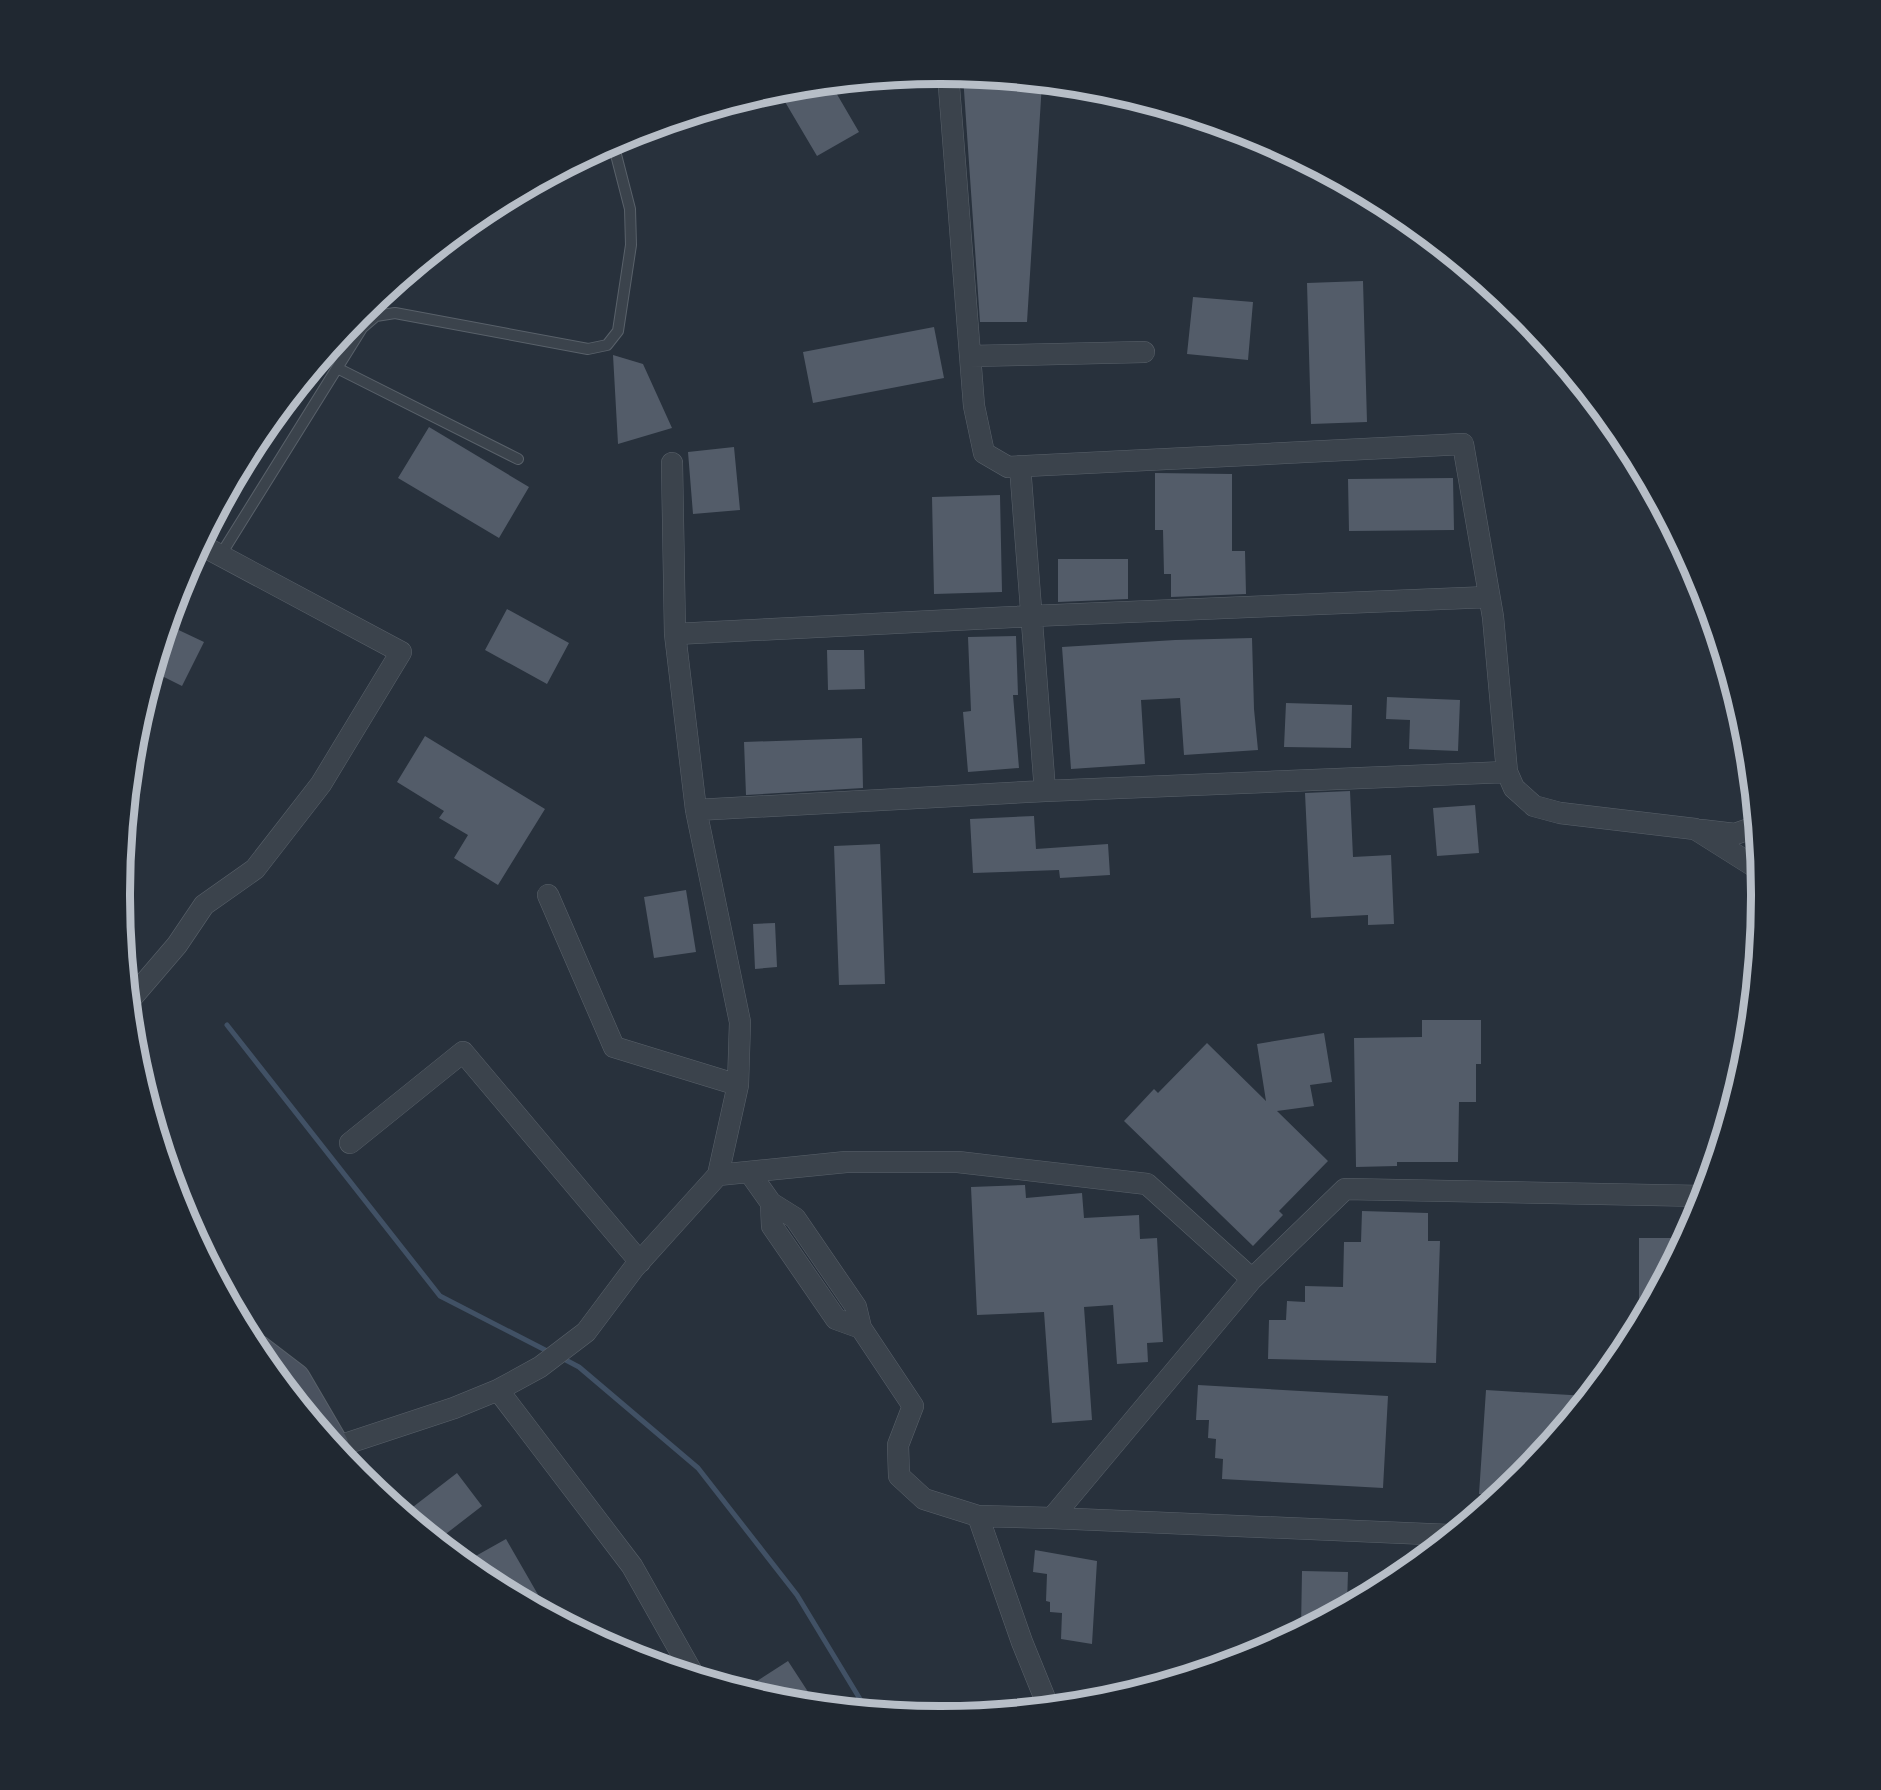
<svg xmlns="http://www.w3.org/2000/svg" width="1881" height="1790" font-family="'Nunito Sans',sans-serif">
<rect width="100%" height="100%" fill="#28313c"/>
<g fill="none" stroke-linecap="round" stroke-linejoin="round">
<path stroke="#415165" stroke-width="5" d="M227,1025L440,1296L551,1353
M560,1357L579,1367L698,1468L797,1595L866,1709"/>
</g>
<path fill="#535c69" d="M963,76L1042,83L1027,322H980Z
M831,84L859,132L817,156L778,90Z
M1363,281L1367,422L1311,424L1307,283Z
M1193,297L1253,302L1248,360L1187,354Z
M934,327L944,378L813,403L803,352Z
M613,355L643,364L672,428L618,444Z
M429,427L529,487L499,538L398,478Z
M734,447L740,510L693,514L688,452Z
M1155,473L1232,474V551H1245L1246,594L1171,597V574H1164L1163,530H1155Z
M1453,478L1454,530L1349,531L1348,479Z
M1000,495L1002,592L934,594L932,497Z
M1058,559H1128V599L1058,602Z
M507,609L569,643L547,684L485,650Z
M168,625L204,642L182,686L154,672Z
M1016,636L1018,695H1013L1019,768L968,772L963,712L971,711L968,637Z
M1252,638L1254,709L1258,750L1184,755L1180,698L1141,700L1145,764L1071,769L1062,647L1175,640Z
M827,650H864L865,689L828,690Z
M1387,697L1460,700L1458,751L1409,749L1410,720L1386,719Z
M1286,703L1352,705L1351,748L1284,747Z
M425,736L545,809L498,885L454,858L468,835L439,818L444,811L397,782Z
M862,738L863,788L746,795L744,742Z
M1350,791L1353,857L1391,855L1394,924L1368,925V915L1311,918L1305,793Z
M1475,805L1479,853L1437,856L1433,808Z
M1034,816L1036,849L1108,844L1110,875L1060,878L1059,870L973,873L970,819Z
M880,844L885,984L839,985L834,846Z
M686,890L696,952L654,958L644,897Z
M775,923L777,967L755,969L753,924Z
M1422,1020H1481V1064H1476V1102H1459L1458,1162H1397V1166L1356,1167L1354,1038L1422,1037Z
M1324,1033L1332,1082L1310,1085L1314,1106L1277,1111L1328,1161L1279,1211L1283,1215L1253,1246L1124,1121L1154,1089L1158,1093L1207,1043L1266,1101L1257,1044Z
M1025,1185L1026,1198L1082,1193L1084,1218L1139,1215L1140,1239L1157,1238L1163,1342L1147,1343L1148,1362L1117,1364L1113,1305L1084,1307L1092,1420L1052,1423L1044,1312L977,1315L971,1187Z
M1362,1211L1428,1213V1241H1440L1436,1363L1268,1359L1269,1320H1286L1287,1301L1305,1302V1286L1343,1287L1344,1242H1361Z
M1639,1238H1684L1639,1322Z
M1198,1385L1388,1396L1383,1488L1222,1479L1223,1459L1215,1458L1216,1439L1208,1438L1209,1420H1196Z
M1486,1390L1587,1396L1521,1476L1498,1495L1479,1494Z
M457,1473L482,1506L438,1540L424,1529L409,1510Z
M506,1539L548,1612L484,1578L465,1562Z
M1035,1550L1097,1561L1092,1644L1061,1639L1062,1613L1050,1612V1602L1046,1601L1047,1574L1033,1572Z
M1302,1571L1348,1572L1347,1605L1301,1629Z
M788,1661L816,1704L780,1701L743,1690Z"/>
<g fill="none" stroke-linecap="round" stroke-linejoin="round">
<g stroke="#59616a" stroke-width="12">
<path id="lane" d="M337,368L518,459
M220,556L362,328L376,316L395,313L588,349L607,345L618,331L631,245L630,209L613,143"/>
</g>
<g stroke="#59616a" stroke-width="22">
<path id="street" d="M948,74L974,406L984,453L1008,467L1463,444L1493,617L1507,772L1514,788L1534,806L1560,813L1695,829L1760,870
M970,356L1144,352
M672,463L675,634
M1020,466L1045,791
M696,810L1045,791L1507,772
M1701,830L1735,834L1755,827
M548,895L614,1047L738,1085
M129,1001L177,945L204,905L255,869L321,784L401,652L201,545
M350,1143L463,1052L640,1262
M749,1172L771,1203L772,1226L836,1319L861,1328L913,1406L898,1445L899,1476L924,1499L978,1516L1022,1642L1048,1706
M718,1175L738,1085L740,1022L696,810L675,634L1032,616L1489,597
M771,1203L795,1218L856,1307L861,1328
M1252,1279L1052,1518L1450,1535
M498,1390L632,1566L693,1674
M336,1447L454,1408L498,1390L540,1367L586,1332L634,1268L718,1175L846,1162H958L1147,1184L1252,1279L1345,1189L1703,1196
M978,1516L1052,1518"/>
</g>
<g stroke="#59616a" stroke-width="32">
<path id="secondary" d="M257,1350L295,1379L333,1444"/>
</g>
<use href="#lane" stroke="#3b434c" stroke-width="10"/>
<use href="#street" stroke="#3b434c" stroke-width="21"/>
<use href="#secondary" stroke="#4a525f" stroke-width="30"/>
</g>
<path d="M0 0H1881V1790H0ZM940 84H941A810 810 0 0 1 1751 894V896A810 810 0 0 1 941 1706H940A810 810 0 0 1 130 896V894A810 810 0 0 1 940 84Z" fill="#202831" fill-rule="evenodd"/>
<path fill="none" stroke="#b7bec7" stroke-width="8" d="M940 84H941A810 810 0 0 1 1751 894V896A810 810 0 0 1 941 1706H940A810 810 0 0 1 130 896V894A810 810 0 0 1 940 84Z"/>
</svg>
